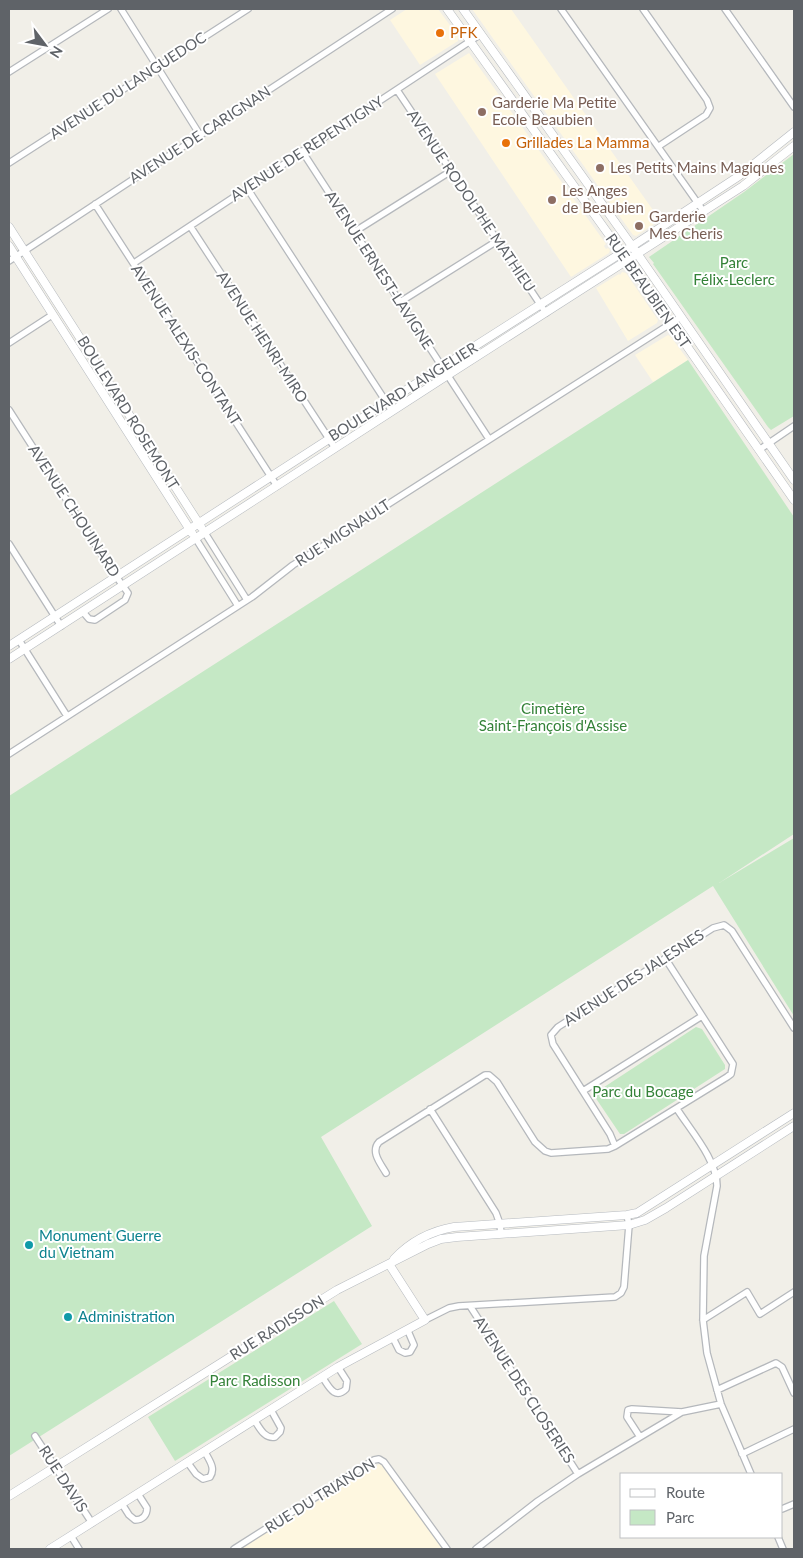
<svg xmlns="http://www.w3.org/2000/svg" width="803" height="1558" font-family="Lato,sans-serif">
<rect width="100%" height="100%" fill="#f1efe8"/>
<path fill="#fef7e0" d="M407,9H438L458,36V41L420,65L390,20Z
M472,9H511L660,220L636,236L633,235Z
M469,53L606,244L604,246L606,249L608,248L610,250L609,253L571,277L435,74Z
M622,272L626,273L658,320L657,323L628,341L596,288L619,274L620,275Z
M668,335L671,337L688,360L653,382L635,355Z
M381,1463L447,1549H239Z"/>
<path fill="#c5e8c5" d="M794,154V416L771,430L768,427L653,264L654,263L649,257L744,192Z
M688,360L794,517V834L719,883L794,838V1016L713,886L321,1137L372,1226L9,1456V796Z
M696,1027L702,1029L725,1065V1069L624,1134H620L595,1097V1093Z
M334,1301L362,1344L175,1461L148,1417Z"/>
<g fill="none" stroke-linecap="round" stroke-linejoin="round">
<g stroke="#b5b8bc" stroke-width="8">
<path id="street" d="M121,9L200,135
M561,9L704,212
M643,9L707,100L710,108L706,115L659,146
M725,9L794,107
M9,72L108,9
M397,90L546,313
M302,151L489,439
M9,163L248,9
M247,188L392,411
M95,204L277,486
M190,226L335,448
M354,232L451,171
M9,261L392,9
M134,263L481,34
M400,302L497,241
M9,343L52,315
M9,410L113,572L128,593L125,600L95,620L89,619L83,612
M759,450L794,426
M205,533L247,600
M196,539L238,606
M9,544L61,626
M19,640L67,716
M9,754L252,597L293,565L681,317
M583,1091L702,1016
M430,1109L496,1213L500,1224L501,1234
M677,1109C691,1131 717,1160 717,1186L704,1256L703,1320L707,1353L721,1404L751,1474
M615,1146L610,1134L553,1044L551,1035L558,1027L713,928L724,925L732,931L794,1028
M386,1173C381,1164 370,1152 379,1142L485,1075H489L497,1082L535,1142L545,1151L551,1153L608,1149L615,1146L727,1077L731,1074L733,1064L665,958
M470,1306L578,1474
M425,1320L449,1308L459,1306L615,1297L621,1293L624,1287L629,1225L627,1215
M703,1320L747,1292L760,1314L794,1292
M393,1338L399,1350L405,1353L410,1352L414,1345L408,1331
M323,1378C329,1387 335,1400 346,1389L347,1381L338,1367
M717,1390L776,1363L782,1367L794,1393
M255,1421C260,1429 265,1439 275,1437L280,1432L281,1428L271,1410
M35,1436L92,1523
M640,1437L627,1417L628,1410L632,1409L682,1412
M742,1454L794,1429
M188,1463L196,1474L203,1479L210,1477C216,1468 209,1460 205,1452
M122,1504L129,1515L135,1520C143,1520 147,1515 147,1508L138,1494
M782,1509L794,1504
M71,1536L79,1549
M778,1537L783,1549
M234,1549L374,1460L379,1459L384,1462L447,1549
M476,1549L538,1501L578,1474L682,1412L721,1404"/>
</g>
<g stroke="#b6babf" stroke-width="9">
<path id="secondary" d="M447,9L622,253L794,500
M463,9L632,246L794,480
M9,227L201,527
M9,246L192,533
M9,646L329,439L637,243L739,176L794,132
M9,659L448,375L743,186L794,146
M394,1259C410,1242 431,1231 454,1227L627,1215L637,1213L794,1113
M9,1496L337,1290L428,1244L441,1239L457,1237L629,1225L645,1220L666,1208L794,1126
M50,1549L338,1367L425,1320L389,1264"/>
</g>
<use href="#street" stroke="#fff" stroke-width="5.5"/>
<use href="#secondary" stroke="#fff" stroke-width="8"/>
</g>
<g fill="#e8710a" stroke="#fff" stroke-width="2">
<circle cx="440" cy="33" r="5"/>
<circle cx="506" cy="143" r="5"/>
</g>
<g fill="#8d6e63" stroke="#fff" stroke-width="2">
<circle cx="482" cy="112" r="5"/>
<circle cx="600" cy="168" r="5"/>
<circle cx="552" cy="200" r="5"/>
<circle cx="639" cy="226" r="5"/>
</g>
<g fill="#0f9aa8" stroke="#fff" stroke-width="2">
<circle cx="29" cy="1245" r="5"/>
<circle cx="68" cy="1317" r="5"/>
</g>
<g text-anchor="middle" stroke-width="4" stroke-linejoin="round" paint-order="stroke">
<g font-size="15" fill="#c56008" stroke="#fff" text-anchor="start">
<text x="450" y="38">PFK</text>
<text x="516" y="148">Grillades La Mamma</text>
</g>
<g font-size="15" fill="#5f6368" stroke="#fff">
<text transform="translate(128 86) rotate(-33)" y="5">AVENUE DU LANGUEDOC</text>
<text transform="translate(200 135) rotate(-33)" y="5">AVENUE DE CARIGNAN</text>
<text transform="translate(307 149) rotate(-33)" y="5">AVENUE DE REPENTIGNY</text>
<text transform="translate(471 201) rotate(56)" y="5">AVENUE RODOLPHE MATHIEU</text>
<text transform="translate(379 270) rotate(57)" y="5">AVENUE ERNEST-LAVIGNE</text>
<text transform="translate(648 291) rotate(55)" y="5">RUE BEAUBIEN EST</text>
<text transform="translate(262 337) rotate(57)" y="5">AVENUE HENRI-MIRO</text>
<text transform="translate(186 345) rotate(57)" y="5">AVENUE ALEXIS-CONTANT</text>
<text transform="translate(403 392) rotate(-32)" y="5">BOULEVARD LANGELIER</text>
<text transform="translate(128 413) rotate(58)" y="5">BOULEVARD ROSEMONT</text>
<text transform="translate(74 511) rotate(57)" y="5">AVENUE CHOUINARD</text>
<text transform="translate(343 533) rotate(-33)" y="5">RUE MIGNAULT</text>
<text transform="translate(634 978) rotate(-33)" y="5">AVENUE DES JALESNES</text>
<text transform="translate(277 1328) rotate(-32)" y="5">RUE RADISSON</text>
<text transform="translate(524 1390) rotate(57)" y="5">AVENUE DES CLOSERIES</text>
<text transform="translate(63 1479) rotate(57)" y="5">RUE DAVIS</text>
<text transform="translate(320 1496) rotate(-32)" y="5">RUE DU TRIANON</text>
</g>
<g font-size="15" fill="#785e54" stroke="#fff" text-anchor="start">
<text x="492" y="108">Garderie Ma Petite<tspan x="492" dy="17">Ecole Beaubien</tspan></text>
<text x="610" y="173">Les Petits Mains Magiques</text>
<text x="562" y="196">Les Anges<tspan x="562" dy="17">de Beaubien</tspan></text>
<text x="649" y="222">Garderie<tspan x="649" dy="17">Mes Cheris</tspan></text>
</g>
<g font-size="15" fill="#348238" stroke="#fff">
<text x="734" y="268">Parc<tspan x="734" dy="17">Félix-Leclerc</tspan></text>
<text x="553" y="714">Cimetière<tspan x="553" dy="17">Saint-François d'Assise</tspan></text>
<text x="643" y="1097">Parc du Bocage</text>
<text x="255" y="1386">Parc Radisson</text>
</g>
<g font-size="15" fill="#0d838f" stroke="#fff" text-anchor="start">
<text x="39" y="1241">Monument Guerre<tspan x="39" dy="17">du Vietnam</tspan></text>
<text x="78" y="1322">Administration</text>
</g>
</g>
<rect width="803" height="1558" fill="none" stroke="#5f6368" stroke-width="20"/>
<rect x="620" y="1473" width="162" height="65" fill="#ffffff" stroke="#bfc1c3"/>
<rect x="630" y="1489" width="25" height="8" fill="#ffffff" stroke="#bfc1c3"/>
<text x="666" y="1498" font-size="15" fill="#5f6368">Route</text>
<rect x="630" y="1510" width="25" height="15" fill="#c5e8c5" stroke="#bfc1c3"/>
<text x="666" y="1523" font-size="15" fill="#5f6368">Parc</text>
<g transform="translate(45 45) rotate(122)" stroke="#ffffff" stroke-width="4" paint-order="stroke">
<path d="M0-4L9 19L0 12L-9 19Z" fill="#5f6368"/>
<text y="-8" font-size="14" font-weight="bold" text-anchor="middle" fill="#5f6368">N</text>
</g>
</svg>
